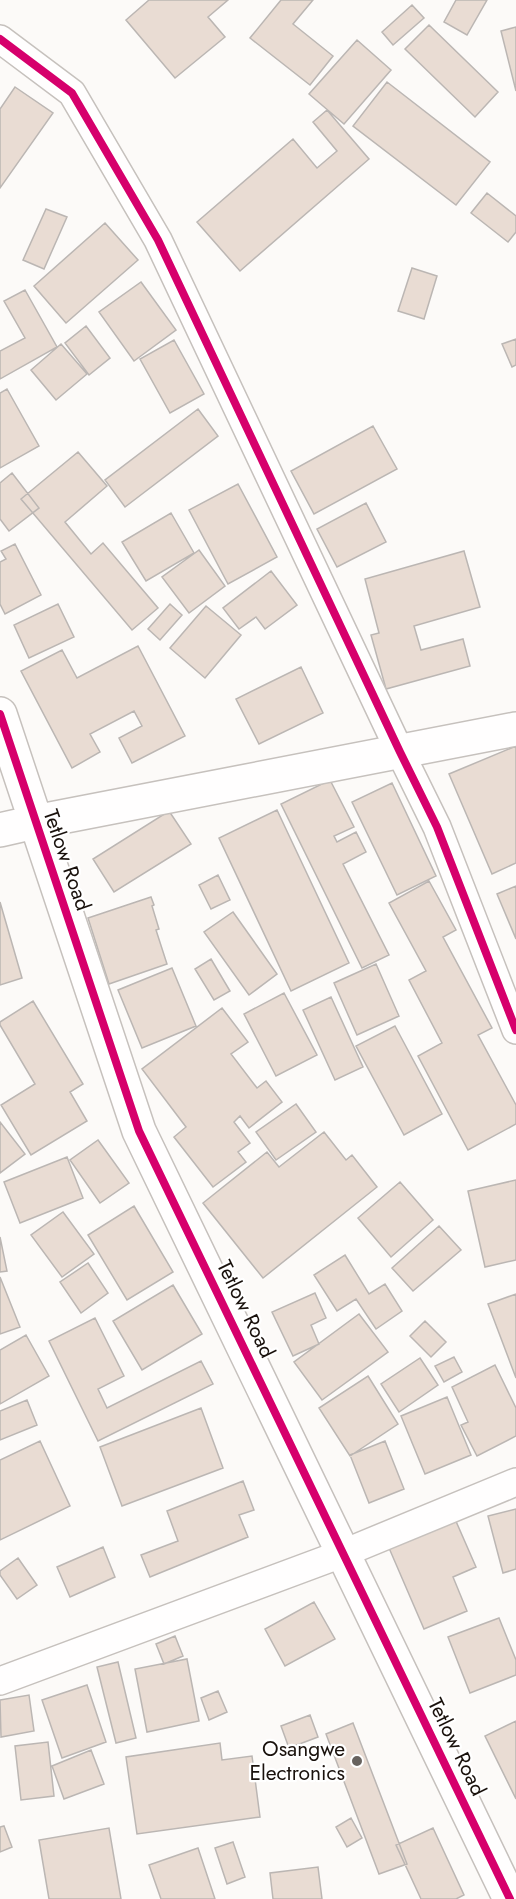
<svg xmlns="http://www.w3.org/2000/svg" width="516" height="1899" font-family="Jost,sans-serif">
<rect width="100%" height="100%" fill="#fcfaf8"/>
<path fill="#e9dcd3" stroke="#bbb6b3" stroke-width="1.5" d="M149,0H228L208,17L225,37L175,78L126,20Z
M281,0H313L293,24L333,56L310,85L250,38Z
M456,0H487L467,35L444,22Z
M412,5L424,18L393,45L382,32Z
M429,25L498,92L475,117L405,49Z
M516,27V91L501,31Z
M357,40L391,70L344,124L309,94Z
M387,82L490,162L456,205L353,126Z
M15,87L53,113L0,188V109Z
M327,110L369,159L240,271L197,222L293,139L317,168L337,151L313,122Z
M487,193L516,216V232L508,242L471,213Z
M46,209L67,217L44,269L23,260Z
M105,223L138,260L66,323L34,286Z
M412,268L437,276L424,319L398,311Z
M141,282L176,330L134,361L99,312Z
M25,290L57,347L0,379V351L25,338L4,301Z
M86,326L110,358L89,375L65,343Z
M516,339V365L512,367L502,344Z
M174,340L204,394L170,413L140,359Z
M61,344L87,374L56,400L31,370Z
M7,389L39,446L0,468V393Z
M198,409L218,436L125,507L105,480Z
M373,426L397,469L314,514L291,471Z
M78,452L107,486L65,522L91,554L103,543L158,608L132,630L21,499Z
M12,473L39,508L9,531L0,519V483Z
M238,484L277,557L228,584L189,510Z
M366,503L386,542L337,567L317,529Z
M171,513L194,553L146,581L122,542Z
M15,544L41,595L5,614L0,604V562L6,559L1,551Z
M199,550L225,586L189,613L162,577Z
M464,551L480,607L414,626L421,650L463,639L470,666L386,689L371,635L379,633L365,579Z
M271,571L297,605L265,629L256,617L239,629L223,608Z
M58,604L74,637L29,658L14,625Z
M170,604L182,615L160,640L148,629Z
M206,606L241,635L205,678L170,648Z
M138,646L185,736L132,763L119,738L142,726L134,711L90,734L100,752L72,768L21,671L62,650L77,678Z
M301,667L323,713L259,744L236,699Z
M516,746V863L492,874L449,774Z
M330,780L354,827L334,836L337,842L356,832L366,852L343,864L389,955L362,968L281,804Z
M392,783L436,876L397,895L352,802Z
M277,810L349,963L291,991L219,838Z
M169,811L191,844L114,892L93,859Z
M218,875L230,900L211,909L199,885Z
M429,881L456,930L443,937L492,1028L478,1035L516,1105V1124L468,1150L418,1056L442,1043L409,980L426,971L389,903Z
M516,886V939L497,894Z
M151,897L154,905L152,906L159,929L156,930L167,964L109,984L88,918Z
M0,902L22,978L0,985Z
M233,912L277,974L249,995L204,932Z
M211,959L230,991L214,1000L195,969Z
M376,964L399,1016L357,1035L334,983Z
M172,968L196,1026L142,1048L118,990Z
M284,993L317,1055L276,1076L244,1014Z
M331,997L363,1067L335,1080L303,1010Z
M33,1001L83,1084L70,1092L87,1121L31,1155L1,1105L35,1084L0,1025V1022Z
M222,1008L248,1042L231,1054L257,1088L266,1081L282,1102L249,1128L240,1116L234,1122L250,1143L238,1152L246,1162L213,1187L174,1137L186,1127L142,1069Z
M395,1026L442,1114L404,1135L356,1046Z
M296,1104L316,1132L276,1160L256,1132Z
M0,1122L25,1154L0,1173Z
M324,1132L346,1160L352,1155L377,1187L263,1278L203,1203L267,1152L279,1167Z
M98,1140L129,1183L100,1203L70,1160Z
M67,1157L83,1198L20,1223L4,1182Z
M516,1180V1260L485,1267L468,1191Z
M400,1182L433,1220L391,1257L358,1218Z
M134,1206L173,1272L127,1300L88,1235Z
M63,1212L94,1254L62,1277L31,1235Z
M439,1226L461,1250L413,1291L392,1268Z
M0,1237L7,1271L0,1272Z
M345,1255L369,1294L385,1284L402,1311L376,1329L356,1299L337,1311L314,1275Z
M88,1263L108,1293L81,1313L60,1282Z
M0,1277L20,1327L0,1334Z
M173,1285L202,1334L142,1370L113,1321Z
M315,1293L326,1318L311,1325L319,1344L293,1356L272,1312Z
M516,1294V1378L488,1304Z
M359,1314L388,1352L322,1400L294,1362Z
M95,1318L124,1376L98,1389L107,1408L201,1361L213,1384L98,1441L49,1341Z
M425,1321L446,1342L431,1357L410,1336Z
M26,1335L49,1376L0,1404V1350Z
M454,1357L462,1372L444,1382L435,1366Z
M420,1358L438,1385L399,1412L381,1384Z
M495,1365L516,1408V1436L477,1456L461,1425L468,1422L452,1387Z
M368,1376L398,1424L350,1456L319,1408Z
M447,1397L471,1455L425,1474L401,1416Z
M27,1400L37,1425L0,1440V1411Z
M201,1408L223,1468L122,1506L100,1447Z
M40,1441L70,1506L0,1540V1460Z
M385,1441L404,1489L369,1503L350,1455Z
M243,1481L254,1510L239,1515L248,1537L150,1577L141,1555L178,1541L167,1511Z
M516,1509V1569L503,1573L488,1516Z
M455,1519L476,1567L453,1577L467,1611L424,1629L389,1548Z
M103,1547L115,1577L70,1597L57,1567Z
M18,1558L37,1585L17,1599L0,1575V1571Z
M314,1602L335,1639L285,1666L265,1629Z
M499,1618L516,1660V1675L470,1693L448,1637Z
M175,1636L183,1656L164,1664L156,1644Z
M187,1659L199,1721L147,1732L135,1669Z
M118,1662L136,1738L116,1743L97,1667Z
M87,1685L106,1742L62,1758L42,1700Z
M218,1691L227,1712L209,1720L201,1698Z
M29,1695L34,1731L1,1737L0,1700Z
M310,1715L318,1737L289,1748L281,1726Z
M516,1721V1799L485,1736Z
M353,1723L407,1864L379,1874L326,1734Z
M48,1742L54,1796L21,1800L15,1746Z
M220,1743L222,1760L252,1756L260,1817L137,1834L126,1757Z
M91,1750L104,1784L64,1799L52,1766Z
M351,1818L362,1838L347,1847L336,1827Z
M4,1826L12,1847L0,1852V1827Z
M109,1828L121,1899H49L39,1840Z
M433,1828L464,1895L456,1899H421L396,1845Z
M233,1842L245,1877L227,1884L215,1848Z
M198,1848L215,1899H161L149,1865Z
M318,1867L322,1899H273L270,1873Z"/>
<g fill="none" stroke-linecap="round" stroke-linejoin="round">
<g stroke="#c6c1bd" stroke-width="30">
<path id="street" d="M0,39L72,93L158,240L400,752L437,827L516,1030
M0,1681L344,1553L516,1482"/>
</g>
<g stroke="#c6c1bd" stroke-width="36">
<path id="secondary" d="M0,714L139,1131L510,1899
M0,830L35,822L516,729"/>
</g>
<use href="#street" stroke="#fffefe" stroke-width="27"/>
<use href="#secondary" stroke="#fffefe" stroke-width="33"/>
<g stroke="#fff" stroke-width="11">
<path id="cycleway" d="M0,39L72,93L158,240L400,752L437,827L516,1030
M0,714L139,1131L510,1899"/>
</g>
<use href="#cycleway" stroke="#d6006c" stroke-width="8"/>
</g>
<circle fill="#68635f" stroke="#fff" stroke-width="2" cx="357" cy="1761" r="6"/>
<g text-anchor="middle" stroke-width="4.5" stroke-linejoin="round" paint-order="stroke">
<g font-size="21" fill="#19110c" stroke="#fff">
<text transform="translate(67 860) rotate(71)" y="7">Tetlow Road</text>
<text transform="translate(246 1309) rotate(64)" y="7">Tetlow Road</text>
<text transform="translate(457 1747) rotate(64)" y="7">Tetlow Road</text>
</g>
<g font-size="21" fill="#19110c" stroke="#fff" text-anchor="end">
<text x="345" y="1756">Osangwe<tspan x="345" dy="24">Electronics</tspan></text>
</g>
</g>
</svg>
